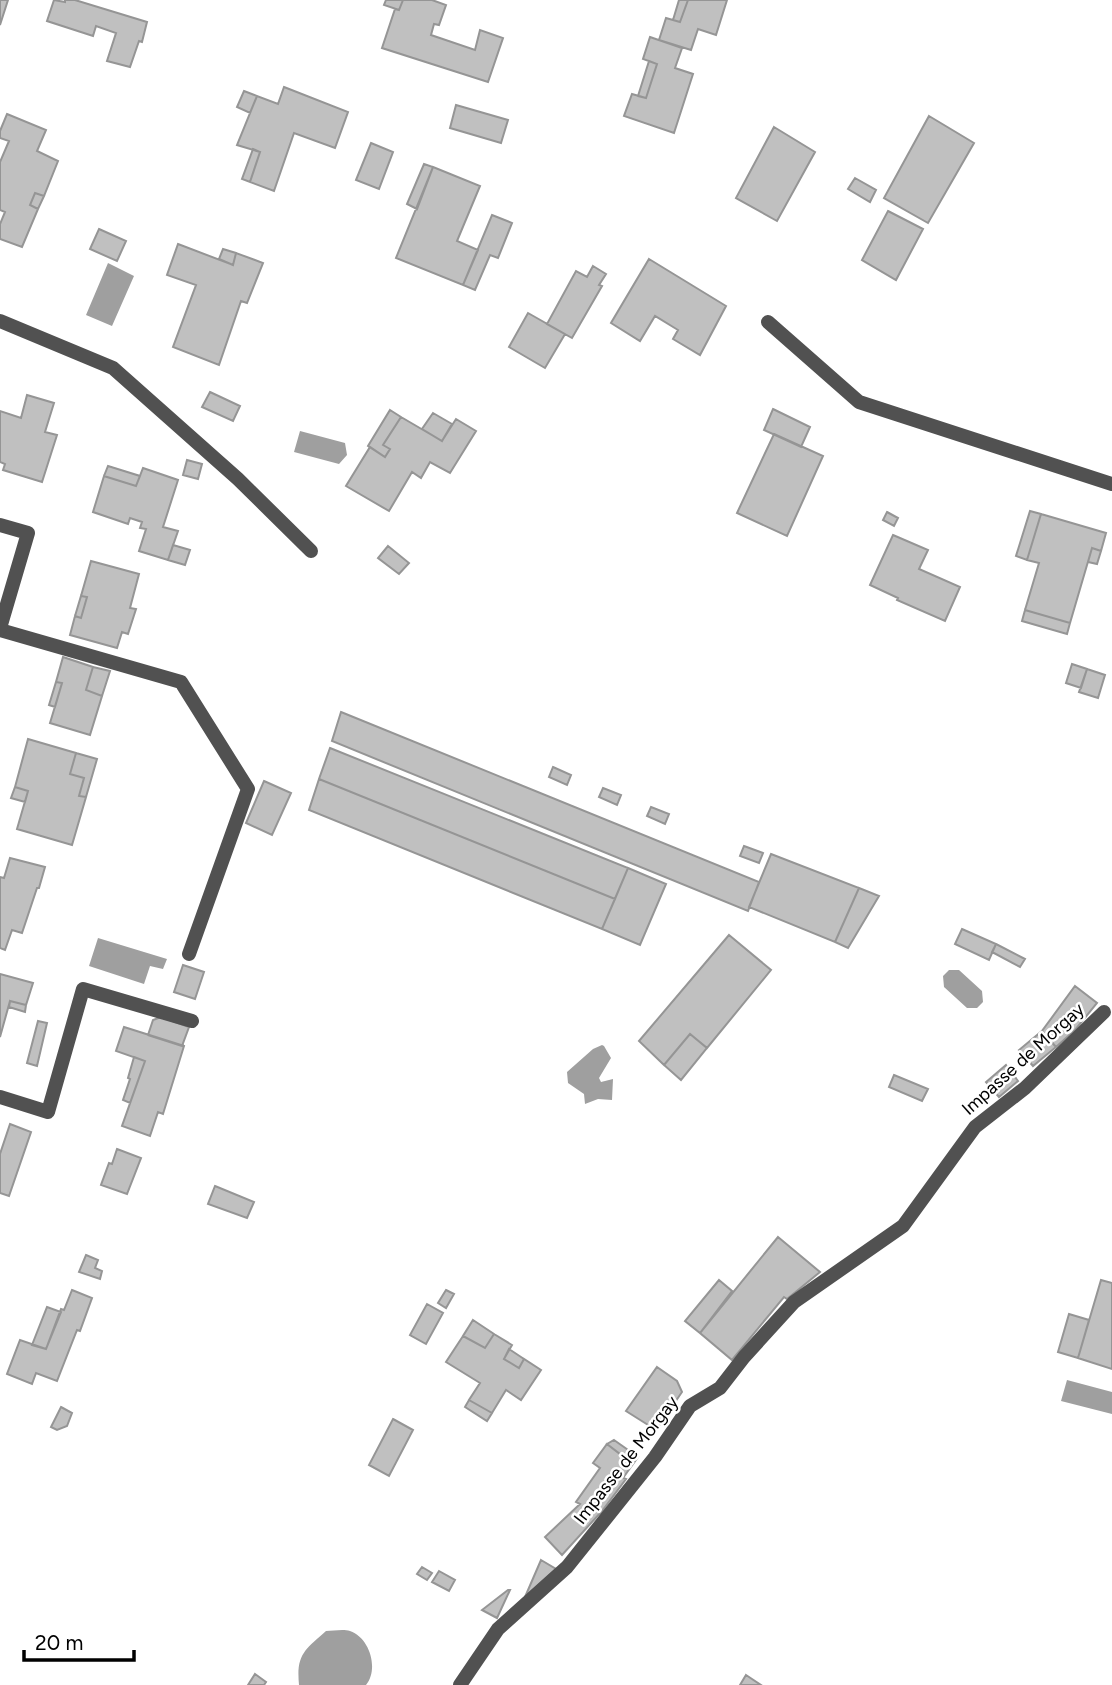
<svg xmlns="http://www.w3.org/2000/svg" width="1112" height="1685" font-family="Figtree,sans-serif">
<rect width="100%" height="100%" fill="#fff"/>
<path fill="#9f9f9f" d="M108,263L134,276L112,326L86,315Z
M300,431L345,443L347,455L339,464L294,452Z
M98,938L167,959L163,969L150,966L144,984L89,966Z
M949,970H959L982,991L983,1002L977,1008H967L944,987L943,976Z
M602,1045L604,1046L611,1058L599,1078L601,1082L613,1079L612,1100L598,1099L585,1104L584,1094L568,1083L567,1072L593,1049Z
M1067,1380L1112,1392V1414L1061,1401Z
M326,1631C333,1631 343,1629 350,1631C370,1638 379,1669 366,1685H299C296,1654 305,1650 326,1631Z"/>
<path fill="#c0c0c0" stroke="#959595" stroke-width="2" d="M0,0H8L0,25Z
M54,0L65,2V0H75L147,22L142,42L139,41L130,67L107,61L116,33L96,26L93,36L47,21Z
M386,0H403L399,10L384,5Z
M403,0H432L446,5L439,25L434,24L431,35L475,50L480,30L503,38L488,82L382,48L395,9L399,10Z
M679,0H688L680,22L673,20Z
M688,0H727L716,35L698,29L691,50L659,40L666,18L680,22Z
M650,37L682,48L675,68L693,74L674,133L624,116L632,94L646,98L657,64L643,59Z
M649,61L657,64L646,98L638,96Z
M284,87L348,112L335,148L294,133L274,191L250,182L260,152L237,145L257,96L278,104Z
M244,91L257,96L250,113L237,107Z
M456,105L508,120L501,143L450,128Z
M7,114L46,130L37,151L58,161L44,196L35,193L30,205L38,209L22,247L0,239V224L5,212L0,210V162L9,141L0,138V131Z
M929,116L974,143L928,223L884,198Z
M774,127L815,152L777,221L736,198Z
M371,143L393,152L379,189L356,180Z
M253,149L260,152L250,182L242,179Z
M424,164L433,167L417,209L407,204Z
M433,167L480,186L457,241L478,250L463,285L396,258Z
M855,178L876,190L870,202L848,189Z
M35,193L44,196L38,209L30,205Z
M888,211L923,229L896,280L862,260Z
M492,215L512,223L498,258L490,255L475,290L463,285Z
M99,229L126,241L117,261L90,249Z
M178,244L233,265L236,253L263,263L247,303L241,301L219,365L173,347L196,285L167,275Z
M223,249L236,253L233,265L219,259Z
M649,259L726,306L700,355L673,339L678,330L655,316L640,341L611,323Z
M593,266L606,274L599,285L602,286L572,338L547,324L576,271L587,277Z
M528,313L565,334L545,368L509,347Z
M210,392L240,406L233,421L202,407Z
M27,395L54,403L45,432L57,435L42,482L3,470L5,464L0,462V411L21,418Z
M773,409L810,427L801,447L764,430Z
M390,410L401,417L383,445L390,449L385,457L368,446Z
M433,413L452,424L442,441L422,429Z
M401,417L442,441L456,419L476,431L450,473L430,462L421,478L412,472L389,511L346,486L370,447L385,457L390,449L383,445Z
M774,434L823,456L787,536L737,513Z
M187,460L202,464L198,479L183,475Z
M108,466L140,476L136,486L104,476Z
M143,468L178,480L163,527L178,531L168,560L139,551L146,529L140,528L142,522L130,518L128,524L93,512L104,476L136,486Z
M1030,511L1041,514L1027,560L1016,556Z
M887,512L898,518L894,526L883,520Z
M1041,514L1106,533L1101,551L1092,548L1070,623L1025,610L1039,563L1027,560Z
M893,535L928,550L919,569L960,587L945,621L897,600L898,598L870,585Z
M173,545L190,550L185,565L168,560Z
M388,546L409,563L399,574L378,558Z
M1092,548L1101,551L1097,564L1088,562Z
M91,561L139,574L130,608L136,609L128,634L122,632L117,648L70,635L75,616L81,618L87,597L81,596Z
M81,596L87,597L81,618L75,616Z
M1025,610L1070,623L1067,634L1022,621Z
M63,657L93,667L86,690L102,696L90,735L50,723L62,683L56,682Z
M1072,664L1087,669L1081,688L1066,683Z
M93,667L110,671L102,696L86,690Z
M1087,669L1105,675L1098,698L1079,692Z
M56,682L62,683L55,707L49,705Z
M341,712L759,882L748,911L332,741Z
M28,739L76,753L70,774L84,778L79,796L86,797L72,845L17,829L28,791L15,787Z
M330,748L628,868L615,899L319,779Z
M76,753L97,759L86,797L79,796L84,778L70,774Z
M553,767L571,775L567,785L549,777Z
M319,779L615,899L602,929L309,810Z
M264,781L291,793L272,835L246,823Z
M15,787L28,791L25,802L11,798Z
M603,788L621,795L617,805L599,797Z
M651,807L669,814L665,824L647,816Z
M744,846L763,853L759,863L740,856Z
M771,854L859,888L835,942L749,907Z
M10,858L45,867L39,888H37L22,933L12,930L5,950L0,948V877L4,878Z
M628,868L666,884L640,945L602,929Z
M859,888L879,896L848,948L835,942Z
M962,929L996,944L989,960L955,944Z
M729,935L771,970L707,1048L690,1034L664,1065L639,1041Z
M996,944L1025,959L1020,967L992,952Z
M183,965L204,972L195,999L174,992Z
M0,974L33,983L26,1005L10,1001L0,1037Z
M1075,986L1097,1003L1075,1030L1056,1047L1042,1031Z
M10,1001L26,1005L25,1012L9,1007Z
M161,1017L189,1027L182,1046L148,1035L153,1020Z
M38,1021L47,1023L37,1066L27,1063Z
M124,1027L184,1046L163,1114L158,1112L150,1136L122,1126L145,1061L116,1051Z
M1042,1031L1056,1047L1033,1066L1019,1050Z
M690,1034L707,1048L681,1080L664,1065Z
M134,1057L145,1061L130,1103L123,1100L130,1079L128,1078Z
M1006,1065L1018,1081L999,1097L986,1082Z
M894,1075L928,1089L922,1101L889,1087Z
M10,1124L31,1132L9,1196L0,1193V1154Z
M117,1149L141,1158L127,1194L101,1185L109,1163L112,1164Z
M215,1186L254,1202L247,1218L208,1204Z
M778,1237L820,1272L787,1299L784,1297L732,1360L700,1333Z
M86,1255L98,1260L95,1268L102,1271L100,1279L79,1272Z
M719,1280L732,1291L700,1333L685,1321Z
M1101,1280L1112,1283V1369L1078,1358Z
M72,1290L92,1298L80,1331L77,1330L57,1381L36,1373L32,1384L7,1374L20,1340L46,1349L61,1309L64,1310Z
M446,1290L454,1294L446,1308L438,1303Z
M427,1304L443,1313L426,1344L410,1335Z
M47,1307L61,1312L46,1349L32,1345Z
M1069,1314L1089,1320L1078,1358L1058,1352Z
M473,1320L494,1334L485,1348L463,1336Z
M494,1334L512,1345L504,1359L519,1368L524,1359L541,1370L521,1400L506,1390L492,1413L469,1400L480,1383L446,1362L463,1336L485,1348Z
M509,1349L524,1359L519,1368L504,1359Z
M657,1367L677,1381L682,1392L656,1430L626,1411Z
M469,1400L492,1413L487,1421L465,1407Z
M61,1407L72,1413L67,1426L57,1430L51,1427Z
M393,1419L413,1430L389,1476L369,1465Z
M614,1440L638,1457L633,1464L607,1444Z
M607,1444L633,1464L623,1478L626,1479L602,1511L562,1555L545,1537L580,1504L576,1502L600,1468L593,1463Z
M541,1560L556,1569L525,1597Z
M422,1567L432,1573L427,1580L417,1574Z
M439,1571L455,1580L449,1591L432,1582Z
M508,1590H510L497,1618L482,1610Z
M255,1674L266,1682L264,1685H248Z
M746,1675L761,1685H740Z"/>
<g fill="none" stroke-linecap="round" stroke-linejoin="round">
<path stroke="#515151" stroke-width="14" d="M768,322L859,402L1112,484
M0,630L181,682L248,789L189,954"/>
<path stroke="#515151" stroke-width="14" d="M0,321L113,368L238,479L311,551
M0,525L28,533L0,628
M0,1097L48,1112L83,989L192,1021
M460,1685L498,1629L567,1567L655,1457L690,1406L720,1388L744,1357L794,1302L903,1226L975,1127L1025,1088L1104,1012"/>
</g>
<g text-anchor="middle" stroke-width="5" stroke-linejoin="round" paint-order="stroke">
<g font-size="18" fill="#000" stroke="#fff">
<text transform="translate(1023 1059) rotate(-42)" y="6">Impasse de Morgay</text>
<text transform="translate(626 1460) rotate(-52)" y="6">Impasse de Morgay</text>
</g>
</g>
<path d="M24 1650v10h110v-10" fill="none" stroke="#000000" stroke-width="3.5"/>
<text x="35" y="1650" font-size="21" fill="#000000" stroke="#ffffff" stroke-width="5" paint-order="stroke">20 m</text>
</svg>
